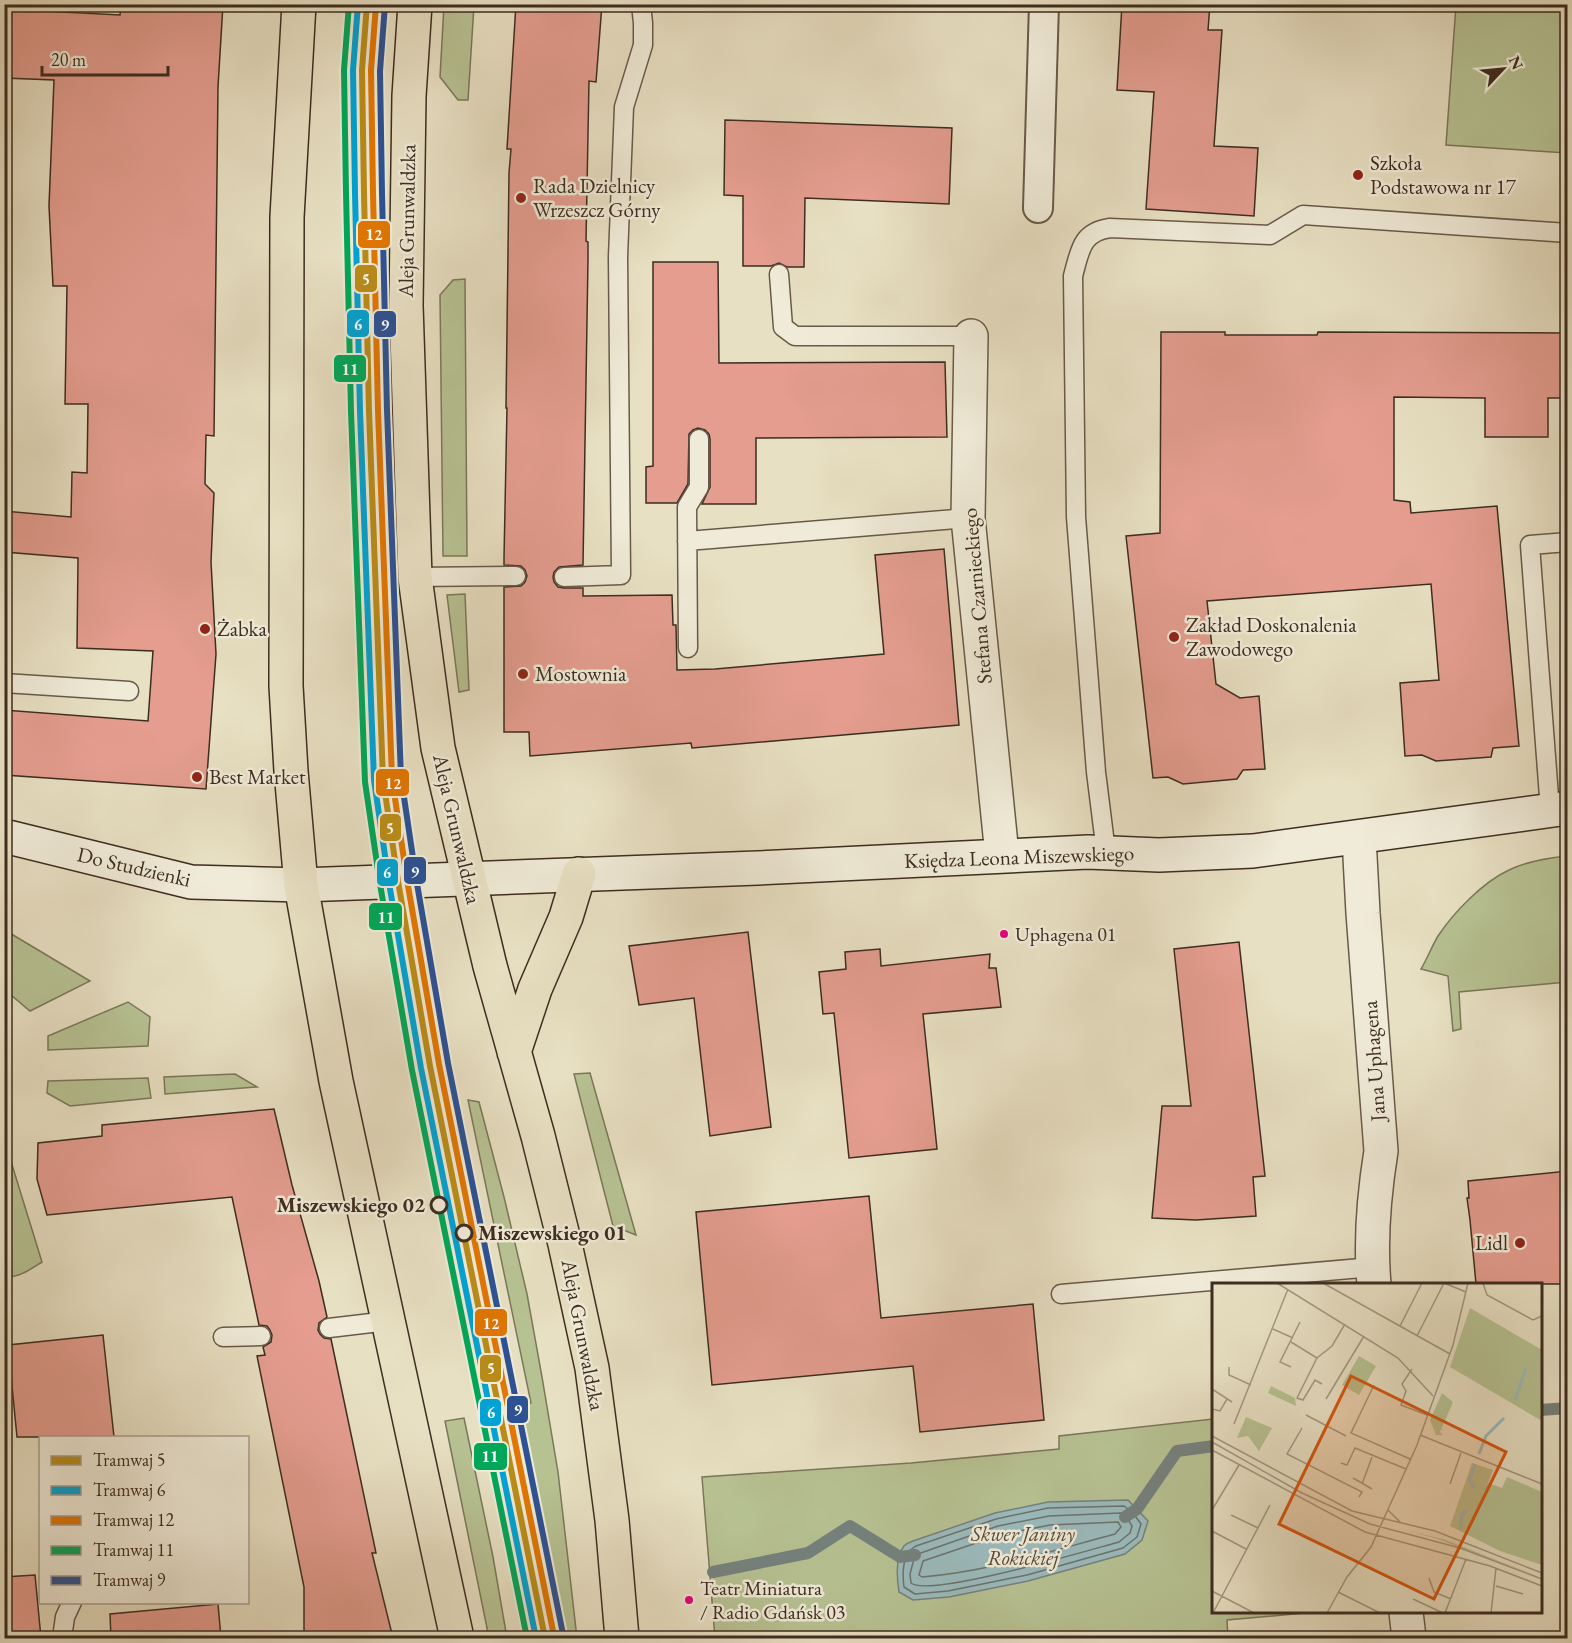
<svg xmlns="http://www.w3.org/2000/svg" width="1572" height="1643" font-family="'EB Garamond',serif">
<rect width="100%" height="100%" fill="#e8e0c3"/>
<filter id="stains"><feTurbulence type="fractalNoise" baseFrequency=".00333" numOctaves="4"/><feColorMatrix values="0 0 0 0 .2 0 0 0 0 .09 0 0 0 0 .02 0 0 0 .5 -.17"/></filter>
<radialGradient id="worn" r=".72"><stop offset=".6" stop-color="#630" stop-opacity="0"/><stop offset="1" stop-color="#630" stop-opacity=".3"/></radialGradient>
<path fill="#b7c293" stroke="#7a785a" stroke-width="1.5" d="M444,5H474L468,100H458L440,77Z
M1456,5H1567V153L1446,145Z
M465,279L467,556H443L440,295L453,280Z
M465,594L469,690L459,692L447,595Z
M1567,856V982L1459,992L1461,1029L1453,1031L1448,976L1421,969C1427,959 1432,946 1438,936C1454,912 1483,882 1509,870C1527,861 1548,858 1567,856Z
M8,932L90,981L30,1011L5,990V935Z
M128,1002L150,1017L148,1046L48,1050V1036Z
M590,1073L636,1235L613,1226L574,1074Z
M235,1074L257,1087L165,1094L164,1077Z
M148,1078L151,1098L70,1106L47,1093L48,1081Z
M468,1100L479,1102L504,1197L527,1294L542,1377L558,1472L577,1638H552L531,1513L511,1409L531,1403Z
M5,1142L42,1262C31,1269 19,1278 4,1277Z
M464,1418L493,1557L507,1638H489L445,1421Z
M1213,1419L1214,1612H1316L1227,1620L1228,1638H715L702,1477L911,1463L1059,1449V1436Z"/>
<path fill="#9bbbbd" stroke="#75827e" stroke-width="1.5" d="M1128,1500L1148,1521L1142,1540L1125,1554L1028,1581L949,1597L913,1600L899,1592C897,1579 895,1557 904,1546C906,1544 910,1542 913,1541L995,1513L1048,1502Z"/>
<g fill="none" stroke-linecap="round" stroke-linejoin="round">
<path stroke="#6c746e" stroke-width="1.5" d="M1124,1506L1133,1513L1141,1524L1137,1537L1123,1548L1027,1575L948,1591L915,1594L904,1587C902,1572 902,1554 916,1546L996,1519L1048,1508Z
M1121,1513L1127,1518L1132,1526L1130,1533L1119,1542C1089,1550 929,1598 911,1583L910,1574L915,1555L998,1526L1049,1516Z
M1118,1522L1121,1527L1115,1534C1051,1551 987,1572 922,1577L919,1575L923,1561L1000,1535L1050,1525Z"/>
<path stroke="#75827e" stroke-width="12" d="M1540,1410L1568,1408
M1125,1517L1137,1509L1177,1451L1214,1446
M713,1572L808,1553L850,1526L900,1557L915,1555"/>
</g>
<path fill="#e49d8f" stroke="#3d2d20" stroke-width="1.5" d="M121,4H223L218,87L214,436L206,435L205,484L214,493L211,562L216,654L206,789L4,775V710L148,721L153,651L77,648L78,558L4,552V511L71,517L72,472L87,473L88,404H65L67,286H53L49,206L54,80L4,78V9L120,15Z
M516,4H602L596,82L589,81L586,241L588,242V259L583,565L559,567L554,572L553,577L554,582L558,587L564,588H583V596L672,595L673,625H676L677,670L715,669L884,654L875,555L944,549L959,725L692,748L691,743L530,756L529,732H504V587L521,586L525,582L527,576L525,570L521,566L504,565V558L507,408H506L509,173L511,149H507Z
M1122,4H1210L1208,30H1222L1214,146L1258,148L1254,216L1146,209L1154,92L1117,90Z
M725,120L952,128L949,204L805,198L804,267H787L779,263L771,266H743V196L724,195Z
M653,262H718L719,363L945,362L947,437L756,438V504H702L710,487V439L709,434L705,430L698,428L693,430L689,434L688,484L677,503H646V467L653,466Z
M1161,332H1225V335H1317L1318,332L1568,333V398H1548V437H1485V398L1394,397V500L1410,502L1411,513L1497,506L1519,746L1493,748L1491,757L1436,761L1422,755L1405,756L1400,683L1439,680L1431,584L1207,601L1216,684L1240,698L1259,696L1265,769L1243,770L1237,779L1183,784L1168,777L1153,778L1126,536L1160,533Z
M748,932L771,1127L710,1136L694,998L639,1005L629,946Z
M1239,942L1265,1176L1253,1177L1256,1216L1196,1220L1152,1218L1162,1106H1191L1174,949Z
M880,949L881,966L990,954L989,968H996L1001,1007L923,1014L937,1149L849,1158L834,1013L823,1014L819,972L846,969L845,952Z
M274,1109L292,1185L319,1281L327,1317L319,1323L318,1330L320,1334L324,1338L331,1339L376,1553H372L393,1638H304V1587L257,1356L265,1355L263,1347L271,1342L272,1335L270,1330L267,1326L259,1325L232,1197L47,1215L37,1179L38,1143L102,1136V1125Z
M1568,1171V1284H1476L1470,1220L1467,1198H1469L1468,1181Z
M869,1196L881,1318L1033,1304L1044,1420L920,1432L913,1366L712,1385L696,1212Z
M103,1335L114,1437H17L8,1345Z
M35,1575L41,1638H4V1577Z
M218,1604L221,1638H111L110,1614Z"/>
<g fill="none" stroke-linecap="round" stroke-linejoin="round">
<g stroke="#685a49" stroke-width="21">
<path id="service" d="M779,274L783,327L795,336H971
M687,541L968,518
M415,577L516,576
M564,577L621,575L618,257L624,107L643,45V23L641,4
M688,648L687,507L699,487V439
M4,683L129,691
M1550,810L1530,545L1568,542
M1106,852L1096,772L1076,517L1073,276C1080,251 1081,232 1110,228L1270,235L1303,215L1568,233
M1061,1294L1373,1267
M329,1328L388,1321
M223,1337L261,1336
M62,1638L65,1617L72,1602"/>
</g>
<g stroke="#685a49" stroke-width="32">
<path id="pedestrian" d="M1038,208L1044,4"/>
</g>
<g stroke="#685a49" stroke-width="36">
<path id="minor" d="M971,336L968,518L1002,855
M1359,838L1363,913L1381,1151C1374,1195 1370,1240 1374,1284
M1406,1612L1409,1638"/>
</g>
<g stroke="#3d2d20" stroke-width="36">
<path id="secondary" d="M4,836L191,882L301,885L758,868L1088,852L1159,855L1253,851L1568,808"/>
</g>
<g stroke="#3d2d20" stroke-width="36">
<path id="primary" d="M299,4L287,217L286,686L291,771L301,885L336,1081L457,1638
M415,4L409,96L406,305L415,577L438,748L490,966L538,1136L565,1244L592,1368L612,1520L622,1638
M514,1052L535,989L566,917L579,874"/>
</g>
<use href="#service" stroke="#f0ebd8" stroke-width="18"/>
<use href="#pedestrian" stroke="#f0ebd8" stroke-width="28"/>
<use href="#minor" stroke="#f0ebd8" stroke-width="33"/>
<use href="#secondary" stroke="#f0ebd8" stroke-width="33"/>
<use href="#primary" stroke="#e8e0c3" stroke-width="33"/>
<g stroke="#f0ebd8" stroke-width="10">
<path id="tram-1" d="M367,4L362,70L364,193L369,411L383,779L398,881L430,1066L545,1638"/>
</g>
<g stroke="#f0ebd8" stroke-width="10">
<path id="tram-2" d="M358,4L353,70L355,193L360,411L374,780L389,883L421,1068L536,1638"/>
</g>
<g stroke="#f0ebd8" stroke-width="10">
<path id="tram-3" d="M376,5L371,70L373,193L378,411L392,778L407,880L439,1064L554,1636"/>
</g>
<g stroke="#f0ebd8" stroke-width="10">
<path id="tram-4" d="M349,4L344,70L346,193L351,412L365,782L380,884L412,1070L527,1638"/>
</g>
<g stroke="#f0ebd8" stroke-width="10">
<path id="tram-5" d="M385,5L380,71L382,193L387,410L401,777L416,878L448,1063L563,1634"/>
</g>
<use href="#tram-1" stroke="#b98c19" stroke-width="6"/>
<use href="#tram-2" stroke="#00a3d4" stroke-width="6"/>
<use href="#tram-3" stroke="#e07603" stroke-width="6"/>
<use href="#tram-4" stroke="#00a759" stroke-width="6"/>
<use href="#tram-5" stroke="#2c5294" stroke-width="6"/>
</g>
<g fill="#8f2418" stroke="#f0ebd8" stroke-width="2">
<circle cx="1358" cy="175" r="6"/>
<circle cx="521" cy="198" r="6"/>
<circle cx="205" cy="629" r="6"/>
<circle cx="1174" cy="637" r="6"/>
<circle cx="523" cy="674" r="6"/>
<circle cx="197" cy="777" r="6"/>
<circle cx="1520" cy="1243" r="6"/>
</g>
<g fill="#e5007d" stroke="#f0ebd8" stroke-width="2">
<circle cx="1004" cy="934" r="5"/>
<circle cx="689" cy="1600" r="5"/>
</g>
<g fill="#f0ebd8" stroke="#3d2d20" stroke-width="3">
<circle cx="439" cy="1205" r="8"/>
<circle cx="464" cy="1233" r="8"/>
</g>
<g text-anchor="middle" stroke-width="5" stroke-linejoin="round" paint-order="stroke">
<g font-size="20" fill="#3d2d20" stroke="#f0ebd8" text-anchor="start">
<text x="1015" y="941">Uphagena 01</text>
<text x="700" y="1595">Teatr Miniatura<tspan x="700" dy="24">/ Radio Gdańsk 03</tspan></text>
</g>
<g font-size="21" fill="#3d2d20" stroke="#f0ebd8" text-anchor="start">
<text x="1370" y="170">Szkoła<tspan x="1370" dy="24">Podstawowa nr 17</tspan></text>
<text x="533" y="193">Rada Dzielnicy<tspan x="533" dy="24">Wrzeszcz Górny</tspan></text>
<text x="1186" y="632">Zakład Doskonalenia<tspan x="1186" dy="24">Zawodowego</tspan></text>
<text x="217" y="636">Żabka</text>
<text x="535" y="681">Mostownia</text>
<text x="209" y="784">Best Market</text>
<text x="1508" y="1250" text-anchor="end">Lidl</text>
</g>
<g font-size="21" fill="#3d2d20" stroke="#f0ebd8">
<text transform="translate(407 221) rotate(-89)" y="7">Aleja Grunwaldzka</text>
<text transform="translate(977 596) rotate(-95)" y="7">Stefana Czarnieckiego</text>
<text transform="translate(457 829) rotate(77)" y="7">Aleja Grunwaldzka</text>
<text transform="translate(1019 857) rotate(-2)" y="7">Księdza Leona Miszewskiego</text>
<text transform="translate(134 867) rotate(13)" y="7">Do Studzienki</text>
<text transform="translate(1374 1061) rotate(-94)" y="7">Jana Uphagena</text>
<text transform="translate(583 1335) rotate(79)" y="7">Aleja Grunwaldzka</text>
</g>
<g font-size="21" font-weight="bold" fill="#3d2d20" stroke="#f0ebd8" text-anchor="end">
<text x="425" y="1212">Miszewskiego 02</text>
<text x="478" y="1240" text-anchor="start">Miszewskiego 01</text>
</g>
<g font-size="21" font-style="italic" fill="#554b37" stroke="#f0ebd8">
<text x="1023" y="1541">Skwer Janiny<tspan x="1023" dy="24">Rokickiej</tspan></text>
</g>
</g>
<g transform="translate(1212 1283)">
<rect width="330" height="330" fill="#e8e0c3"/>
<path d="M258,25L330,67V138L238,84ZM147,73L164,83L147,112L130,102ZM59,103L83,115L84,123L56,110ZM230,110L241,119L228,149L231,152H224L218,137ZM34,134L60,145L47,168L36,153L25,155ZM260,180L281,187L276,200L290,205L295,194L330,209V282L288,268L238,243ZM192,247L231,256L327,294L223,255Z" fill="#b7c293"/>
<path fill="none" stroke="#9bbbbd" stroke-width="3" d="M303,117L314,85M267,171L274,153L292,135M262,205L258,197L263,181M248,246L250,231L255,227"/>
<path fill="none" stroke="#a49882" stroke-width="1.5" d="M65,0L186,75L221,113M111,0L238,71M232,0L254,9M271,0L275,12L321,37L330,33M188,43L210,0M61,46L81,55M205,53L232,0M79,59L105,75M17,84V92L39,102M79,84L68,79L88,39M200,86L190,101L194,108L189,122L215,132M110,101L103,97L91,117L85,115L105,75L120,63L133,41M162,102L139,150L198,176M0,106L20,119M114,116L152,53M0,126L8,128L15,116M94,132L134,153M22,141L76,6M90,145L75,171L150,209L147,214M208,152L330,201M0,153L140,228L223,248L330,290M0,159L90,210L158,241L248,265L330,296M0,167L153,249L278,283L330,303M129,180L135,182L143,165L194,186M141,195L160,206M150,201L160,174M238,201L249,170M0,227L27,182M176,227L189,240M19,232L46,245M0,248L34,266M217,295L222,309L239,316M284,303L311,311M0,308L42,330M126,309L168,330M201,316L231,330M1,330L58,222M115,330L135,294L159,264L205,162L241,62L256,0M233,330L254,276M279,330L284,285"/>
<path fill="#d7550e" fill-opacity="0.15" stroke="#d7550e" stroke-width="3" d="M139,93L294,169L222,316L67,241Z"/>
<rect width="330" height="330" fill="none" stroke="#3d2d20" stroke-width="3"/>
</g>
<g stroke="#f0ebd8" stroke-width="2">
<rect x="357" y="220" width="34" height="29" rx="6" fill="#e07603"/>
<rect x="354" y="264" width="24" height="29" rx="6" fill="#b98c19"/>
<rect x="346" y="309" width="24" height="29" rx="6" fill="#00a3d4"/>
<rect x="373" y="310" width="24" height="28" rx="6" fill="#2c5294"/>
<rect x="333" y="354" width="34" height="29" rx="6" fill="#00a759"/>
<rect x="375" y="768" width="35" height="29" rx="6" fill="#e07603"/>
<rect x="379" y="813" width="23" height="29" rx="6" fill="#b98c19"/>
<rect x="403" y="856" width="24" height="29" rx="6" fill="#2c5294"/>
<rect x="376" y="858" width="23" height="29" rx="6" fill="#00a3d4"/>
<rect x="368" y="902" width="35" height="29" rx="6" fill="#00a759"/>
<rect x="474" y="1308" width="34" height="29" rx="6" fill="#e07603"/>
<rect x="479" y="1354" width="23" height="29" rx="6" fill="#b98c19"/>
<rect x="506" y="1395" width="23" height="29" rx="6" fill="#2c5294"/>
<rect x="479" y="1398" width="23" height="29" rx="6" fill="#00a3d4"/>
<rect x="473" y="1442" width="35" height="29" rx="6" fill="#00a759"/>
</g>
<g font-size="16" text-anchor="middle" font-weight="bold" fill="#fff">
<text x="374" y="240">12</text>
<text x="366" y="285">5</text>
<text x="358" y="330">6</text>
<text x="385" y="330">9</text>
<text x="350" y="375">11</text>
<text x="393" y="789">12</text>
<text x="390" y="834">5</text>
<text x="415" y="877">9</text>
<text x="387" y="878">6</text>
<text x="386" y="923">11</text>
<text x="491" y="1329">12</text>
<text x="491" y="1374">5</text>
<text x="518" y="1415">9</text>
<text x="491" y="1418">6</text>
<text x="490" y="1462">11</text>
</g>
<rect width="1572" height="1643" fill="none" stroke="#e8e0c3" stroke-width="24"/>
<rect x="6" y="6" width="1560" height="1631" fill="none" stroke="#3d2d20" stroke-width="3"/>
<rect x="12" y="12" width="1548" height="1619" fill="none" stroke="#3d2d20" stroke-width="1.5"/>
<rect x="39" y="1436" width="210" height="168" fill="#f0ebd8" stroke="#a89f8e" stroke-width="1.5"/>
<rect x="51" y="1456" width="30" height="9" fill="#b98c19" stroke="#a89f8e" stroke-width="1.5"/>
<text x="93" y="1466" font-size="18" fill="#3d2d20">Tramwaj 5</text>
<rect x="51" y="1486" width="30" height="9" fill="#00a3d4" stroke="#a89f8e" stroke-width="1.5"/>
<text x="93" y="1496" font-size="18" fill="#3d2d20">Tramwaj 6</text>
<rect x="51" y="1516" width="30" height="9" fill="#e07603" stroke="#a89f8e" stroke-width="1.5"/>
<text x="93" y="1526" font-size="18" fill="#3d2d20">Tramwaj 12</text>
<rect x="51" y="1546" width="30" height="9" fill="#00a759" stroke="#a89f8e" stroke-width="1.5"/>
<text x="93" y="1556" font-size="18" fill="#3d2d20">Tramwaj 11</text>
<rect x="51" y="1576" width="30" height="9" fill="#2c5294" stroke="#a89f8e" stroke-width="1.5"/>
<text x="93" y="1586" font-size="18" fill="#3d2d20">Tramwaj 9</text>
<g transform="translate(1503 69) rotate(64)" stroke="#f0ebd8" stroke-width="4.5" paint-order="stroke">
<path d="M0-4.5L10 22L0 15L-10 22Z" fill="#3d2d20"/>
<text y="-9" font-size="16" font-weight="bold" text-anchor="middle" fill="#3d2d20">N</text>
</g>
<path d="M42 66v9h126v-9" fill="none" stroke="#3d2d20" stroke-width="3"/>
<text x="51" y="66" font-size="18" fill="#3d2d20" stroke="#f0ebd8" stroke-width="4.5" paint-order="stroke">20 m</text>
<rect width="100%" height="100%" filter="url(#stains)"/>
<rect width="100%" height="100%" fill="url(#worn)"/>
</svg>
